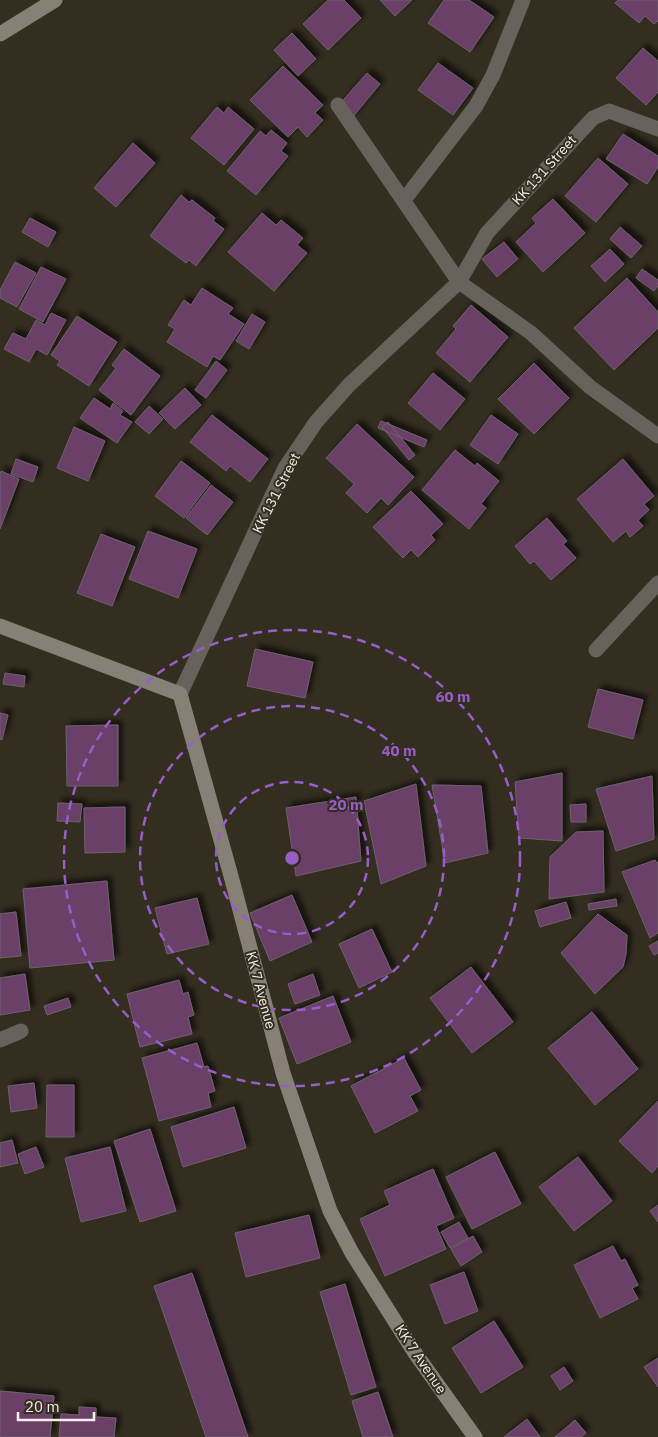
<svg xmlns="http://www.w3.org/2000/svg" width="658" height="1437" font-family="'IBM Plex Sans',sans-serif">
<defs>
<filter id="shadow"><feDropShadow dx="4.5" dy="-4.5" stdDeviation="2.5" flood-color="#0009"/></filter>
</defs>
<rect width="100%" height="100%" fill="#342e21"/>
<path fill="#6a3f68" stroke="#6e616d" filter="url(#shadow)" d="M328,0H344L361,18L328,50L303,24Z
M380,0H412L395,16Z
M444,0H469L494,17L470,52L428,23Z
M618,0H658V21L654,24L645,16L639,23L615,3Z
M292,33L316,59L298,76L274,50Z
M643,48L658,61V92L646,105L616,78Z
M438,63L473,88L453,115L418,90Z
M283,66L323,105L315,113L323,120L307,137L298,127L288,137L250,100Z
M367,73L380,84L351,119L337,107Z
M217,107L224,113L228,107L254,129L224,165L191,138Z
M271,130L287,143L281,151L288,156L256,195L227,171L260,131L266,136Z
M623,134L658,156V167L647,184L606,159Z
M133,143L155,163L116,207L94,188Z
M598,158L628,184L596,222L565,196Z
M181,195L189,202L192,200L215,218L213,221L224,229L196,266L189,260L186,263L150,236Z
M553,199L585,233L543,272L516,242L536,223L532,218Z
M262,213L276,225L281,220L303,238L297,245L307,253L274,291L228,252Z
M30,218L56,232L48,247L22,232Z
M620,227L642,246L631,258L610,239Z
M504,242L518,259L497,277L482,259Z
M610,249L624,264L605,282L591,266Z
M15,262L36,273L17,307L0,298V290Z
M41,267L66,279L43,322L19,309Z
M642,269L658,280V286L654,291L636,278Z
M627,278L658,312V328L614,370L574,328Z
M202,288L233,308L228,314L244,324L220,360L213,356L207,367L167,342L175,329L168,325L184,300L191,305Z
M471,305L508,337L470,382L436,353L456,329L453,326Z
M51,313L66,320L47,355L36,349L29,362L4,349L13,333L26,339L36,320L45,325Z
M252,314L265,322L249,349L236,341Z
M77,316L117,342L89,386L57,365L60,361L51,355Z
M124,349L160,376L131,415L99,390L116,368L112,365Z
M216,361L227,370L206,398L195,390Z
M534,363L569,398L534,434L498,399Z
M433,373L465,399L440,430L408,403Z
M185,388L201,405L175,429L159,413Z
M94,398L110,409L113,403L123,411L120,415L132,422L117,443L80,418Z
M149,406L163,419L149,434L135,422Z
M212,415L268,459L250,482L230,466L226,471L190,442Z
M491,415L518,434L498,464L470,445Z
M381,421L427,440L424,447L378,428Z
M388,422L415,455L409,460L382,427Z
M357,424L414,477L388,505L381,498L367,513L346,493L354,484L326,458Z
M74,427L105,441L88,481L57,468Z
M455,450L475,466L477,463L499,481L481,504L486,508L469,529L422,490Z
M16,459L38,467L33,482L11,474Z
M623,459L654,496L644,504L649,510L638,520L643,526L630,537L626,531L613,542L577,499Z
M181,461L210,483L184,518L155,496Z
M1,471L19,479L0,529V474Z
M211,485L233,502L207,535L186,518Z
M411,491L443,524L431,535L435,540L418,557L411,550L403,558L373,527Z
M547,518L567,541L563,544L576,558L551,580L534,561L530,564L515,546Z
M148,531L197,549L178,598L129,579Z
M101,534L135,547L112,606L77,593Z
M255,649L313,662L305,698L247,686Z
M5,673L25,676L24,687L3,684Z
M598,689L643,700L633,739L588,727Z
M0,713L8,715L2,740L0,739Z
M118,725V786H67L66,726Z
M562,773V841L519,838L515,782Z
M652,776L654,839L616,851L596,789Z
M416,784L426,866L381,884L364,801Z
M432,785L481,786L488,853L445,863Z
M356,797L361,861L296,876L286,808Z
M58,803L82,804L80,822L57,821Z
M586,804V822H571L570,805Z
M125,807V852L85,853L84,808Z
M603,831L604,892L549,899L550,857L576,832Z
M655,860L658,863V933L650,938L622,872Z
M107,881L114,960L30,968L23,889Z
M292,895L312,942L270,961L250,913Z
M197,898L209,944L167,954L155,908Z
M616,899L617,906L589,910L588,904Z
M566,902L571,918L540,927L535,911Z
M16,912L21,956L0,958V914Z
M598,914L627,935L626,954L623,967L595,994L561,953Z
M372,929L392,972L359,988L339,944Z
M658,941V953L654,955L649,946Z
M471,967L513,1022L472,1053L430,998Z
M25,974L30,1010L0,1015V978Z
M313,974L320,995L295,1004L288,984Z
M179,980L183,994L188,992L194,1015L188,1017L192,1034L140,1047L127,994Z
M333,996L351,1042L297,1064L279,1018Z
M68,998L71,1007L47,1015L44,1006Z
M592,1012L638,1069L595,1105L548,1048Z
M197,1043L204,1067L208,1066L215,1091L208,1093L211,1107L159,1121L142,1058Z
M404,1058L421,1090L410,1096L418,1111L375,1133L351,1086Z
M34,1083L37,1108L11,1112L8,1086Z
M47,1085H74V1137H46Z
M658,1101V1166L652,1173L619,1141Z
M234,1107L246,1148L183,1167L171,1127Z
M150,1129L176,1211L140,1222L114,1141Z
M12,1140L18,1163L0,1167V1143Z
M36,1147L44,1167L25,1174L18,1154Z
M110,1147L126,1211L81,1222L65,1158Z
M495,1152L521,1204L472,1229L446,1177Z
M578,1157L612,1201L574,1231L539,1187Z
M433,1169L454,1218L436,1226L446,1249L385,1276L360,1219L390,1205L384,1191Z
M658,1205V1222L650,1211Z
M309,1215L320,1258L246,1277L235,1233Z
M459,1222L468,1238L450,1248L441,1232Z
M473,1236L482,1252L461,1266L451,1249Z
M613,1246L621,1261L625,1259L638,1285L632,1288L638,1299L600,1318L574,1265Z
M464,1272L478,1311L445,1324L430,1285Z
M192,1273L248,1437H206L154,1286Z
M345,1284L376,1387L351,1395L320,1292Z
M494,1321L523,1367L481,1393L452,1348Z
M658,1358V1387L644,1367Z
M564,1367L573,1381L560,1390L551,1376Z
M0,1391L54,1396L50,1437H0Z
M378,1392L393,1437H363L352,1401Z
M79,1407L96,1408V1417L116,1418L114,1437H59L61,1414L79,1415Z
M527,1419L540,1437H504Z
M575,1420L586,1433L581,1437H555Z"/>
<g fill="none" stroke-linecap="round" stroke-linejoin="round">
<path stroke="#67635c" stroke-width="15" d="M338,105L459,282L531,333L590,387L658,436
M404,200L476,106L493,75L523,0
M596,650L658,583
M180,694L285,468L316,422L349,385L459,282L487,233L593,118L609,111L658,129
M0,1040L21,1031"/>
<path stroke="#868076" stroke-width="15" d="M0,34L55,0
M0,626L180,694L231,876L283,1073L330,1211L352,1253L415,1353L475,1437"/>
</g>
<g fill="none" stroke="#995dc9" stroke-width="2.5" stroke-dasharray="9 6">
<circle cx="292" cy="858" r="76"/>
<circle cx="292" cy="858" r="152"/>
<circle cx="292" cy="858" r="228"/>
</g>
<g text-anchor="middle" stroke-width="4" stroke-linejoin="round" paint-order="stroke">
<g font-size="14" fill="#f3efe6" stroke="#342e21">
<text transform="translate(544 170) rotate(-48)" y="5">KK 131 Street</text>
<text transform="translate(276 493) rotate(-63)" y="5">KK 131 Street</text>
<text transform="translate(261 990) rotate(75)" y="5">KK 7 Avenue</text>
<text transform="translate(421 1359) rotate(56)" y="5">KK 7 Avenue</text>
</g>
</g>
<circle cx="292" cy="858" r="8" fill="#995dc9" stroke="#342e21" stroke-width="2.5"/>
<g font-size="15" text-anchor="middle" font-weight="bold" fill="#995dc9" stroke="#342e21" stroke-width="4" stroke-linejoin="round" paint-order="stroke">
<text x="453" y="702">60 m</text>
<text x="399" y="756">40 m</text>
<text x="346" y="810">20 m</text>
</g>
<path d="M18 1412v8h76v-8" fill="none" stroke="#f3efe6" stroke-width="2.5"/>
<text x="25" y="1412" font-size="15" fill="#f3efe6" stroke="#342e21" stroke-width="4" paint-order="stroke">20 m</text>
</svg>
